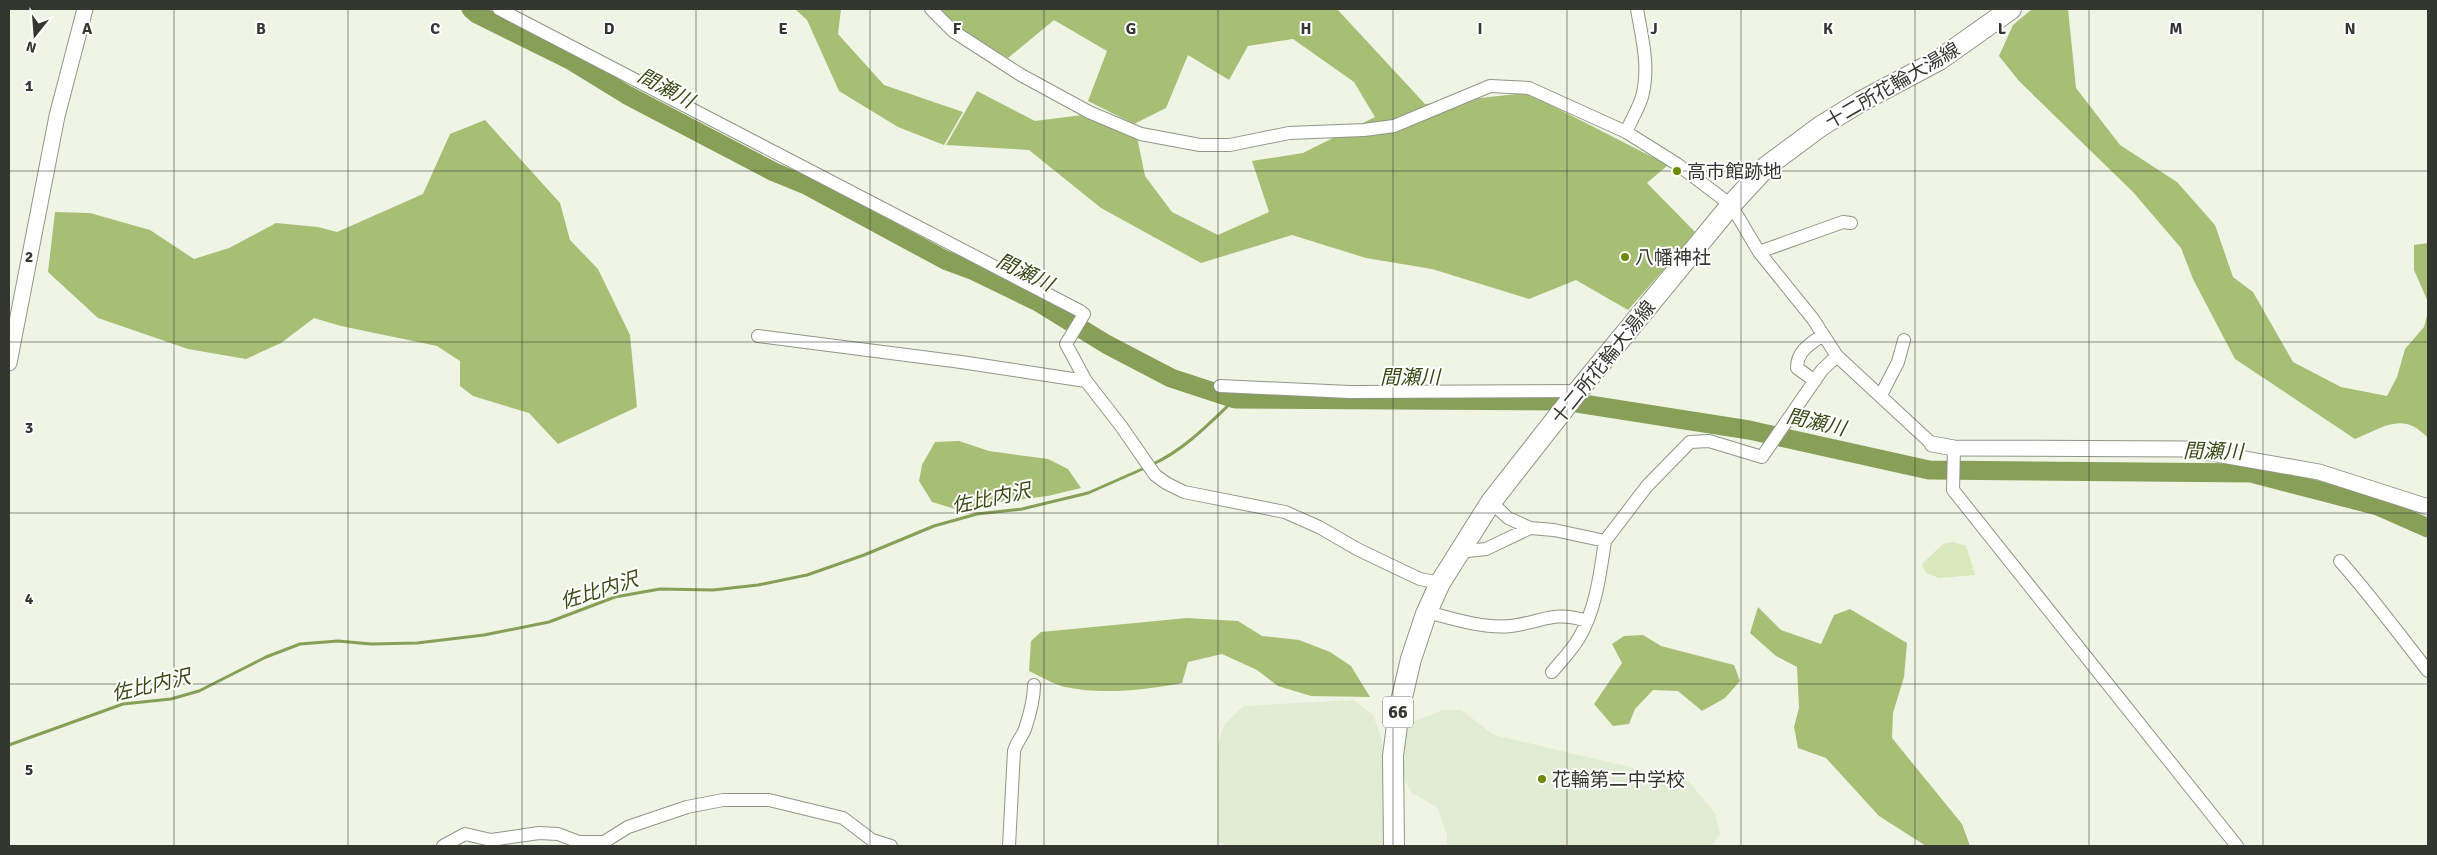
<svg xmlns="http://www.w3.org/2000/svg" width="2437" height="855" font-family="Signika,'Noto Sans JP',sans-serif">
<rect width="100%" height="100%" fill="#eff4e5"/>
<path fill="#e2ebd4" d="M1354,700L1373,715L1382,740L1384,846H1230L1217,842L1218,744L1224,725L1243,706Z
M1443,710H1461L1494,735L1688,781L1715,813L1720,834L1711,846H1447V835L1438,808L1411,792L1403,777L1407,724Z"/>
<path fill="#d9e9bc" d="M1953,542L1966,546L1975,575L1939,578L1926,573L1922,564L1943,544Z"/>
<path fill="#a7bf75" d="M795,9H841L838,34L884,85L963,112L944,145L898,127L839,91L807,20Z
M922,9H1337L1425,104L1527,93L1668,165L1647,183L1696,233L1628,310L1576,280L1529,299L1432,269L1366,258L1292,235L1201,263L1101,208L1029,150L946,145L977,91L1035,121L1082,115L1137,137L1145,176L1172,212L1218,235L1269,212L1252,161L1303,153L1375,117L1354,82L1293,39L1248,46L1229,80L1188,55L1166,108L1134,124L1088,101L1107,51L1054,20L1008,58Z
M2032,9H2068L2076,88L2120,145L2177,182L2215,225L2233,277L2253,292L2293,362L2341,387L2387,396L2397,377L2405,349L2424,327L2428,312V438C2403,411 2384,427 2355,439L2235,359L2193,279L2181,248L2133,192L2019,81L1999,56L2013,25Z
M485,120L560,203L570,240L598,269L630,335L637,407L558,444L529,413L473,396L460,386V361L437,346L341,326L314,318L281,343L246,359L188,349L98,318L48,272L55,212L90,213L150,230L194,259L229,248L276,223L318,227L337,232L423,194L450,134Z
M2428,243V302L2414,270V245Z
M959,441L989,451L1048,459L1068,469L1081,488L1048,496L999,502L962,511L932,502L919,481L922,465L935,442Z
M1758,607L1781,630L1821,644L1834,615L1850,609L1907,643L1904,677L1893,713L1892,738L1962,824L1970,846H1926L1879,816L1826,758L1798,748L1794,727L1799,708L1797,667L1776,656L1750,633Z
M1187,618L1238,621L1262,636L1299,640L1330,652L1351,666L1370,697L1311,696L1278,686L1257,670L1222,654L1188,662L1182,683C1144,690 1103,695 1065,687C1053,684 1040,676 1029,671L1031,641L1041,632Z
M1643,635L1661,646L1734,665L1740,681L1725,698L1702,711L1678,691L1653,690L1635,709L1629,724L1613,726L1594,704L1622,663L1612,644L1624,636Z"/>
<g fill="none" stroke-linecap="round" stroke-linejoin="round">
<path stroke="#889f57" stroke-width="3" d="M1153,464C1184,450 1210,423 1235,399
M9,745L123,704L171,699L199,691L266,657L300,644L338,641L371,644L417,643L484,635L549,622L615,597L660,589L713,590L758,585L807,575L864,555L934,526L977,514L1022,509L1088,493L1147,467"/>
<path stroke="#889f57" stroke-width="19" d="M471,9L477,14L570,60L627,95L774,172L806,185L945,260L972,270L1038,302L1106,344L1171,378L1235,399L1564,401L1749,430L1929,470L2251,473L2378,506L2428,528"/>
<g stroke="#909688" stroke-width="14">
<path id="minor" d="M499,9L1080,311L1084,314L1066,344L1086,381L1121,426L1155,475L1166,483L1184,492L1285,512L1319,527L1357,549L1405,572L1420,579L1440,583
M931,9L953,31L1021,75L1089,112L1141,134L1200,145H1230L1289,133L1364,130L1394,126L1490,86L1529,88L1626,132L1677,164L1731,205L1759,252L1813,319L1837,356L1932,444
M1626,132C1631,121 1638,109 1642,97C1650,67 1642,38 1637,9
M1759,252L1843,222L1851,223
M758,336L961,362L1086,381
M1815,381L1797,368C1797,351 1810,344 1823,335
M1220,386L1349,392L1578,391
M1881,395L1898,362L1904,340
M1954,448L1953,490L2237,846
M1491,502L1508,518L1530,528
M1458,552L1486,549L1530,528L1554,530L1605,541L1647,486L1690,442L1709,441L1762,457L1822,370L1837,356
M2340,561C2371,596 2399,634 2428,671
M1427,612C1453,619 1485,629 1511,626C1543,622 1553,610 1587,621
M1552,672C1561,661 1572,650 1579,638C1596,609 1600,574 1605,541
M443,846L465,834L491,840L539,833L558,834L579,842H604L628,827L687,807L723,800H769L843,818L872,840L891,846
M1009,846L1014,751C1016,743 1022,737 1025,729C1030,714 1034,700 1034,685"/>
</g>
<g stroke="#909688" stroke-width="17">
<path id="tertiary" d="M9,363L57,116L85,9
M1932,444L1954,448L2188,449L2319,472L2428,507"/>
</g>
<g stroke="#909688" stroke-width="22">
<path id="primary" d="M1394,846L1393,756L1399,710L1411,659L1426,614L1440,583L1491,502L1578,391L1731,205L1767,166L1821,126L1860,102L1939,60L2011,9"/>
</g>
<use href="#minor" stroke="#fff" stroke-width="12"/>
<use href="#tertiary" stroke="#fff" stroke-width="15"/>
<use href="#primary" stroke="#fff" stroke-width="20"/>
</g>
<path fill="none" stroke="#343630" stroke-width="1" stroke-opacity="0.55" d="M174,9V846M348,9V846M522,9V846M696,9V846M870,9V846M1044,9V846M1218,9V846M1393,9V846M1567,9V846M1741,9V846M1915,9V846M2089,9V846M2263,9V846M9,171H2428M9,342H2428M9,513H2428M9,684H2428"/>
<g fill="#6c8903" stroke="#fff" stroke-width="2">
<circle cx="1677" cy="171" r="5"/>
<circle cx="1625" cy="257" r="5"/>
<circle cx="1542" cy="779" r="5"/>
</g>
<g text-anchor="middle" stroke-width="4" stroke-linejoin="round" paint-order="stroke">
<rect fill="#fff" stroke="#71726e" stroke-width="1" x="1383" y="696.5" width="30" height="31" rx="4"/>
<g font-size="18" font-weight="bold" fill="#343630">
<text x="1398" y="718">66</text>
</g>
<g font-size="19" fill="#343630" stroke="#fff">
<text transform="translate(1892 85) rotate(-30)" y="7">十二所花輪大湯線</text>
<text transform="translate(1603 362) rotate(-51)" y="7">十二所花輪大湯線</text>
</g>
<g font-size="19" fill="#343630" stroke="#fff" text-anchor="start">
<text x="1687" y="178">高市館跡地</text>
<text x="1635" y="264">八幡神社</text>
<text x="1552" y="786">花輪第二中学校</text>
</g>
<g font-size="20" font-style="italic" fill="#3b4914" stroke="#fff">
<text transform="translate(666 88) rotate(28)" y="7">間瀬川</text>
<text transform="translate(1025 272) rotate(26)" y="7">間瀬川</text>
<text x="1410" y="384">間瀬川</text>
<text transform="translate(1816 422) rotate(13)" y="7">間瀬川</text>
<text transform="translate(2213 451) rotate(1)" y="7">間瀬川</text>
<text transform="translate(991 498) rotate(-12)" y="7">佐比内沢</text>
<text transform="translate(599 590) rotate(-17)" y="7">佐比内沢</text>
<text transform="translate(151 685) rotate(-13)" y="7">佐比内沢</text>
</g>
</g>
<g font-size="16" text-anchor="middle" font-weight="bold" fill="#343630" stroke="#fff" stroke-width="4" stroke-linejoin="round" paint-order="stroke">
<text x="87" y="34">A</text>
<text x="261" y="34">B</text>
<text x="435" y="34">C</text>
<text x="609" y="34">D</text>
<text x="783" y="34">E</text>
<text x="957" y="34">F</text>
<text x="1131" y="34">G</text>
<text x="1306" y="34">H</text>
<text x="1480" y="34">I</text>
<text x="1654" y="34">J</text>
<text x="1828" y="34">K</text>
<text x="2002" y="34">L</text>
<text x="2176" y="34">M</text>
<text x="2350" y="34">N</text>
<text x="29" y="91">1</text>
<text x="29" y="262">2</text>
<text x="29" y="433">3</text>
<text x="29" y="604">4</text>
<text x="29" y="775">5</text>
</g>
<rect width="2437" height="855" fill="none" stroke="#343630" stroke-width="20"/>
<g transform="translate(35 35) rotate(197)" stroke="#ffffff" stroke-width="4" paint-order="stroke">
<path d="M0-4L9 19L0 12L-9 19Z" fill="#343630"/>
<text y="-8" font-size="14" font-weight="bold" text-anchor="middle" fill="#343630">N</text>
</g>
</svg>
